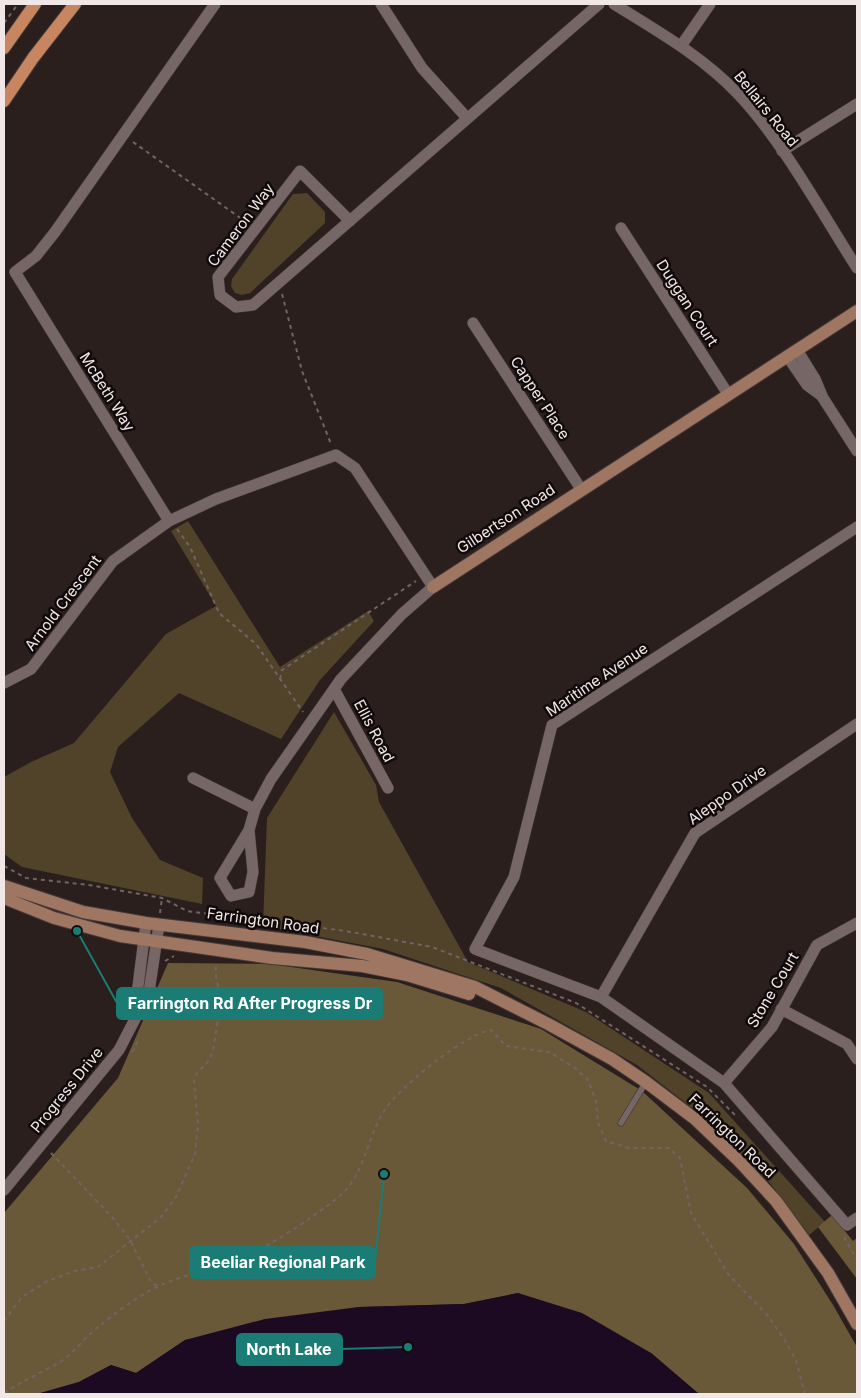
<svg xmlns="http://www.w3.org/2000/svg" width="861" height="1398" font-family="Inter,sans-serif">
<rect width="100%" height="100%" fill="#2b1f1e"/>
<path fill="#504329" d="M307,193L325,212V223L250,293L242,295L235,293L231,286L232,279L293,194Z
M188,521L280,667L368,611L374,621L320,680L281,739L179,693L118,747L110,772L132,818L160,860L203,878L202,904L22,867L4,854V777L31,762L74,743L166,634L216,606L171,531Z
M334,712L376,785L379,802L468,962L586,1012L709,1093L825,1222L809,1235L770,1183L696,1111L637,1065L501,988L383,949L263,926L267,818Z"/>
<path fill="#695939" d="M168,963L270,964L397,982L541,1029L642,1091L747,1188L794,1244L833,1305L857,1347V1394H699L651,1353L518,1293L464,1304L359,1307L185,1340L136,1373L111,1365L79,1382L37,1394H4V1213L118,1078Z
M832,1215L853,1241L857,1238V1279L818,1227Z"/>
<path fill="#1c0a22" d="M518,1293L582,1313L651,1353L699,1394H37L79,1382L111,1365L136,1373L185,1340L265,1319L359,1307L464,1304Z"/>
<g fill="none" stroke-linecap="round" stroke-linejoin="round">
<g stroke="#443939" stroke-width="7">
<path id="lane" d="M621,1123L646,1082"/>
</g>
<g stroke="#443939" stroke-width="12">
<path id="street" d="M215,4L55,232L36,256L15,272L169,521L216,499L336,455L355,468L433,587L402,614L341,679L271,779L255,809L249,830L220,878L231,896L249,892L253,872L249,830
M381,4L422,68L467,118
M614,4C657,31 702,56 737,93C783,141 821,212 857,268
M681,46L710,4
M782,151L857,104
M350,221L300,171L218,277L220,295L236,307L253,305L599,4
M621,228L728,394
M473,323L581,489
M797,350L815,379L823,398L857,451
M787,356L807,385L822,396
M857,527L552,725L514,877L475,949L601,997L724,1083L847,1225L857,1218
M4,683L31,669L113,561L169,521
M334,689L388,788
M193,778L255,809
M601,997L695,833L857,724
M142,1003L137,994L146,923
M781,1009L847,1044L857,1059
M724,1083L772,1027L817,945L857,923
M4,1190L119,1050L149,992L159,925"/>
</g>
<g stroke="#443939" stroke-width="14">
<path id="secondary" d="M433,587L857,311
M4,886L83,912L146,923L305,942L367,954L475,987L550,1025L612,1059L646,1082L695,1119L739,1161L776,1201L828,1273L857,1324
M4,898L54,918L120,936L272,958L362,966L407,975L469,994"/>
</g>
<g stroke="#443939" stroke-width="14">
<path id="primary" d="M4,48L35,4
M4,101L33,58L75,4"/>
</g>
<path stroke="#706564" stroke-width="2" stroke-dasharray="4 4" stroke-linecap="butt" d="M4,23L18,4
M133,142L246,222
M282,294L302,371L331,444
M177,529L190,547L219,613L256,644L303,712
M280,679L282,670L416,581
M4,866L26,878L89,885L162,898L187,911L346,931L432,947L576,1003L707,1087L736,1116
M160,913L162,898
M165,961L174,956
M132,1052L139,1039
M51,1153L112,1217L130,1240L152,1284L160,1286
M844,1237L857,1260
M4,1321L22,1297L46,1282L74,1271L98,1267L161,1217L176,1197L195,1154L198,1125L194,1081C195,1070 208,1066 211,1056C215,1044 217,1022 220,1009C223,992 212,978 217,963
M4,1393C22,1381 41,1373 60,1362C74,1353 83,1339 96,1329C112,1315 133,1300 151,1290C179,1275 212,1270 240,1258C274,1244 313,1218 342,1194C365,1173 367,1137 384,1111C398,1088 465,1034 491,1030L506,1046L549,1052L575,1068L588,1080L596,1101L598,1123L606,1141L629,1148H669L680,1158L691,1213L728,1274L768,1316L784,1339L796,1360L805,1394"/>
<use href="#lane" stroke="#766665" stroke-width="5.5"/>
<use href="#street" stroke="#766665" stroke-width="11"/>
<use href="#secondary" stroke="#9f7662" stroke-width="12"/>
<use href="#primary" stroke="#c88660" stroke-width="12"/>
</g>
<g text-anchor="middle" stroke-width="5" stroke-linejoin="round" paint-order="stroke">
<g font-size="15" fill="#f0e7e6" stroke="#100a0a">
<text transform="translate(766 109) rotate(51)" y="5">Bellairs Road</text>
<text transform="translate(241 225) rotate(-53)" y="5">Cameron Way</text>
<text transform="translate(687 303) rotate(57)" y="5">Duggan Court</text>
<text transform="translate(107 392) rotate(58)" y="5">McBeth Way</text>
<text transform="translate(540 398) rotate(57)" y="5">Capper Place</text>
<text transform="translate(506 519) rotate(-33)" y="5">Gilbertson Road</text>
<text transform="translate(63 603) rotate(-53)" y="5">Arnold Crescent</text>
<text transform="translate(597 680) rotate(-34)" y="5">Maritime Avenue</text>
<text transform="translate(374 731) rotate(62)" y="5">Ellis Road</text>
<text transform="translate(727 795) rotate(-35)" y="5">Aleppo Drive</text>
<text transform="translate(263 921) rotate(8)" y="5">Farrington Road</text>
<text transform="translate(773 990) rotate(-59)" y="5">Stone Court</text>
<text transform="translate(67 1090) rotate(-51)" y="5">Progress Drive</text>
<text transform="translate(732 1136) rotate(44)" y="5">Farrington Road</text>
</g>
</g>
<path fill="none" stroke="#1a7c74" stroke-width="2" d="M77 931L117 1003M384 1174L375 1262M408 1347L342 1349"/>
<g fill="#1a7c74" stroke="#100a0a" stroke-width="2">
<circle cx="77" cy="931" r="5"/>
<circle cx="384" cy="1174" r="5"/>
<circle cx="408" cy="1347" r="5"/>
</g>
<g fill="#1a7c74" stroke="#1a7c74" stroke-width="2">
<rect x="117" y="988" width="265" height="31" rx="5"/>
<rect x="190" y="1247" width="185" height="31" rx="5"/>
<rect x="237" y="1334" width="105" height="31" rx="5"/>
</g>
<g font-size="16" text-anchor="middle" font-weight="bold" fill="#fff">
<text x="250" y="1009">Farrington Rd After Progress Dr</text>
<text x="283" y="1268">Beeliar Regional Park</text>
<text x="289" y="1355">North Lake</text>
</g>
<rect width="861" height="1398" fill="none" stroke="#f0e7e6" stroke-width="10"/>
</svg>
